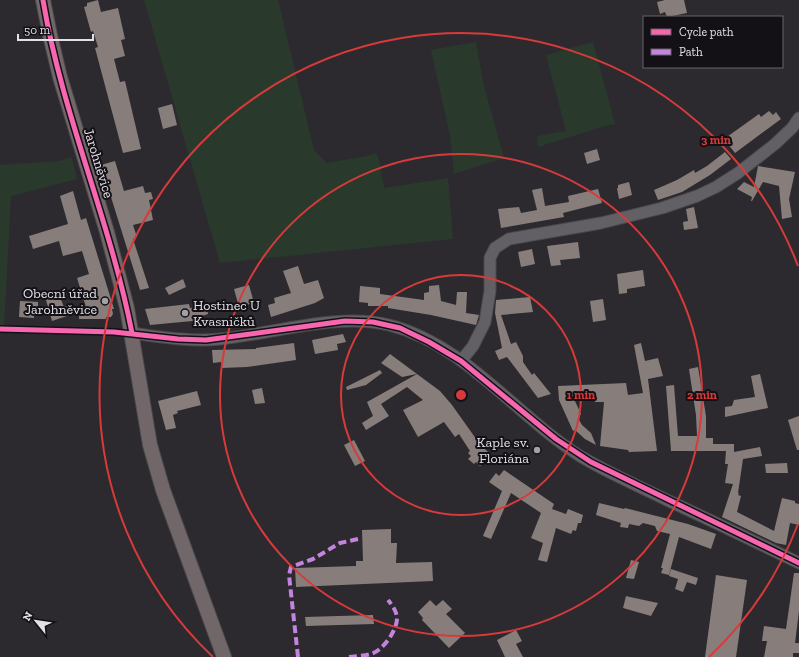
<svg xmlns="http://www.w3.org/2000/svg" width="799" height="657" font-family="'Zilla Slab',serif">
<rect width="100%" height="100%" fill="#2c2a2f"/>
<path fill="#293a2c" d="M144,0H278L314,150L327,163L367,156L376,153L379,159L384,188L448,178L453,239L220,263Z
M476,42L483,82L504,158L454,174L450,136L431,50Z
M593,42L615,124L605,126L538,147L537,136L566,131L546,55Z
M67,158H72L77,179L11,196L4,329H0V165L60,161Z"/>
<path fill="#877e7b" d="M98,0L101,12L118,8L125,39L121,40L125,56L114,59L120,82L125,81L141,149L123,153L95,48L98,47L93,31L91,32L84,7L87,6V3Z
M665,0H684L687,13L667,17L665,12L660,14L657,2Z
M172,104L177,125L163,129L158,108Z
M769,111L773,115L776,112L781,119L735,153L724,139L759,114L761,117Z
M597,149L600,160L587,164L584,153Z
M725,152L731,159L710,175L682,192L658,200L654,190L677,180L694,170L695,173L707,166Z
M115,161L124,191L143,186L145,193L151,192L153,199L149,200L153,220L133,225L137,237L133,239L149,288L140,290L101,165Z
M758,166L795,172L789,199L792,217L782,219L779,186L763,182L752,201H751L752,197L737,189L744,182L754,187Z
M629,182L632,195L619,199L617,188H618V185Z
M542,188L545,206L569,202L568,196L598,189L602,203L563,213L564,217L501,228L498,209L519,207L521,213L537,210L532,190Z
M73,191L81,220L86,218L114,309H112L113,314L111,317H106V319H79V312L52,321L46,300L59,295L64,307L70,305V308L86,307L77,278L89,274L82,251L63,256L59,241L33,249L29,236L68,224L60,196Z
M694,207L698,228L684,230L683,222L688,221L686,209Z
M578,242L580,258L560,260L561,265L551,266L547,246Z
M532,249L535,264L521,267L518,252Z
M298,266L304,284L318,280L324,298L315,303L271,317L268,305L275,303L274,298L291,293L283,271Z
M643,270L645,286L627,289V293L619,294L617,274Z
M183,279L186,287L169,295L165,288Z
M249,285L254,303L239,307L234,289Z
M439,285L441,301L456,305L457,292H467L466,313L479,315L476,325L431,315L388,308V306H368V303L359,302L360,286L380,288V294L424,300V293L429,292V286Z
M530,297L533,312L501,315L511,344L516,342L523,356V362L532,375L534,373L551,394L538,398L507,357L499,360L495,351L502,348L495,313L496,300Z
M603,299L606,320L593,322L590,301Z
M20,301L38,302V316L34,315V318L19,317Z
M189,304L190,308L207,306L208,314L202,316L203,320L150,325L145,309Z
M343,334L346,342L337,344L338,350L315,354L312,340Z
M294,343L296,360L247,367L221,368V362L213,363L212,350L256,349V348Z
M641,343L645,361L658,358L663,376L648,379L657,451L629,452L628,450L600,446L604,402H595L594,398L574,399L581,414L578,418L582,425L591,433L596,445L585,439L575,430L573,431L559,400L558,386L626,383L628,395L643,393L634,345Z
M390,354L417,374L402,377L381,363Z
M698,367L706,416V438H713V444H734V452L760,447L762,456L743,459L738,493H739L738,495L741,496L737,512L774,531L782,498L795,501V503L799,504V525L790,523L786,545L776,543L722,517L733,484L725,483L728,464H725L726,451H671L666,386L674,385L678,436H697L696,415L689,369Z
M380,370L382,373L366,385L347,390L346,387Z
M417,374L440,391L452,405L479,443L491,455L480,466L476,462L474,464L468,459L471,456L468,453L470,451L459,434L455,437L444,422L418,437L403,410L423,400L407,387L381,404L389,416L366,430L362,423L373,416L367,402Z
M760,374L768,408L725,417V407L732,406L734,400L755,397L751,376Z
M262,388L265,403L255,404L252,390Z
M197,391L201,405L177,411L178,413L173,415L176,428L166,430L158,401Z
M799,416V450H797L788,420Z
M354,440L365,461L355,466L344,445Z
M787,463L788,473H766L765,464Z
M504,470L554,504L552,509L566,514L568,509L583,515L581,523H578L576,531L573,530L571,534L556,528L547,562L538,560L543,543L531,538L541,513L511,493L491,539L483,536L502,491L489,482L496,473L499,476Z
M599,503L624,509L625,508L688,524L716,534L711,549L679,537L669,575L661,573L663,568H661L670,534L657,531L655,526L643,523L639,526L629,524L628,528L620,527L621,523L596,515Z
M391,529V543H397L396,563L432,562L433,581L296,587L295,568L356,566V561H363L362,530Z
M631,560L639,562L634,579L626,578Z
M671,569L698,578L696,585L687,582L683,592L675,589L678,579L669,576Z
M794,573H799V611L795,643H799V653H793V657H764L767,641H762L764,626L786,629Z
M716,575L747,580L736,657H705Z
M626,596L630,597L658,603L651,616L623,608Z
M430,600L436,606L443,600L452,609L446,614L465,633L449,648L422,620L423,618L418,612Z
M373,615L374,624L306,626L305,617Z
M516,630L522,641L516,644L523,657H505L497,640Z"/>
<g fill="none" stroke-linecap="round" stroke-linejoin="round">
<g stroke="#4a484d" stroke-width="13">
<path id="minor" d="M132,333C161,337 190,342 220,339C272,334 338,312 389,325C465,344 515,415 580,456C608,473 639,486 669,501C712,521 756,542 799,563
M461,361L473,346L485,322L490,291V258L495,248L509,239L601,223L662,208L697,196L716,187L738,173L775,144L792,128L799,118"/>
</g>
<g stroke="#4a484d" stroke-width="16">
<path id="major" d="M43,0L50,35L60,77L107,232L127,308L150,445L163,490L224,657"/>
</g>
<use href="#minor" stroke="#626065" stroke-width="11"/>
<use href="#major" stroke="#716768" stroke-width="14"/>
<path stroke="#c483df" stroke-width="4" stroke-dasharray="8 4" stroke-linecap="butt" d="M298,657L289,575L291,567L313,559L340,543L358,539
M349,657C356,656 364,656 371,654C383,651 398,629 397,617C396,610 392,605 388,600"/>
<g stroke="#131116" stroke-width="8">
<path id="cycleway" d="M43,0C62,114 110,220 132,333
M0,329L114,332L178,339L206,340L345,321L373,322L400,328L429,342L461,361L556,439L591,462L799,563"/>
</g>
<use href="#cycleway" stroke="#f766af" stroke-width="5"/>
</g>
<g fill="none" stroke="#d73a3b" stroke-width="2">
<circle cx="461" cy="395" r="120"/>
<circle cx="461" cy="395" r="241"/>
<path d="M798 524A361 361 0 0 1 709 657M213 657A361 361 0 1 1 798 266"/>
</g>
<g fill="#a4a0a7" stroke="#131116" stroke-width="1.5">
<circle cx="105" cy="301" r="4"/>
<circle cx="185" cy="313" r="4"/>
<circle cx="537" cy="450" r="4"/>
</g>
<g text-anchor="middle" stroke-width="4" stroke-linejoin="round" paint-order="stroke">
<g font-size="14" fill="#e4e0e8" stroke="#131116">
<text transform="translate(99 163) rotate(73)" y="5">Jarohněvice</text>
</g>
<g font-size="14" fill="#e4e0e8" stroke="#131116" text-anchor="end">
<text x="97" y="298">Obecní úřad<tspan x="97" dy="16">Jarohněvice</tspan></text>
<text x="193" y="310" text-anchor="start">Hostinec U<tspan x="193" dy="16">Kvasničků</tspan></text>
<text x="529" y="447">Kaple sv.<tspan x="529" dy="16">Floriána</tspan></text>
</g>
</g>
<circle cx="461" cy="395" r="6" fill="#d73a3b" stroke="#131116" stroke-width="2"/>
<g font-size="12" text-anchor="middle" font-weight="bold" fill="#d73a3b" stroke="#131116" stroke-width="4" stroke-linejoin="round" paint-order="stroke">
<text x="716" y="144">3 min</text>
<text x="581" y="399">1 min</text>
<text x="702" y="399">2 min</text>
</g>
<rect x="643" y="16" width="140" height="52" fill="#131116" stroke="#67646a"/>
<rect x="651" y="29" width="20" height="6" fill="#f766af" stroke="#67646a"/>
<text x="679" y="36" font-size="12" fill="#e4e0e8">Cycle path</text>
<rect x="651" y="49" width="20" height="6" fill="#c483df" stroke="#67646a"/>
<text x="679" y="56" font-size="12" fill="#e4e0e8">Path</text>
<g transform="translate(36 621) rotate(300)" stroke="#131116" stroke-width="3" paint-order="stroke">
<path d="M0-3L7 15L0 10L-7 15Z" fill="#e4e0e8"/>
<text y="-6" font-size="11" font-weight="bold" text-anchor="middle" fill="#e4e0e8">N</text>
</g>
<path d="M18 34v6h75v-6" fill="none" stroke="#e4e0e8" stroke-width="2"/>
<text x="24" y="34" font-size="12" fill="#e4e0e8" stroke="#131116" stroke-width="3" paint-order="stroke">50 m</text>
</svg>
